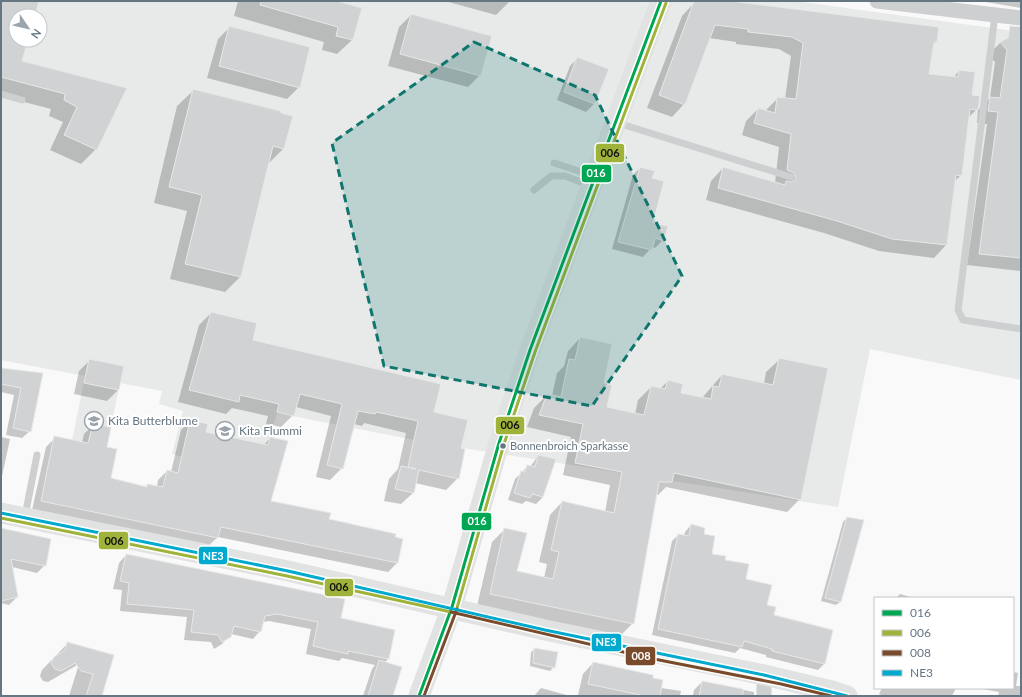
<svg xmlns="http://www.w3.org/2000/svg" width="1022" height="697" font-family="Lato,sans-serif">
<rect width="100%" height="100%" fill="#f9f9f9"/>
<path fill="#e8e9e9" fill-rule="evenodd" d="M1,1H795L1021,32V380L870,349L838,507L425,442L277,413L264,457L231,478L218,538L194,533L197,461L172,454L183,411L159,404L162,391L120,383L93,512L59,505L85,376L1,360ZM16,16H40V40H16Z"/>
<path fill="#0003" d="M1,1H38L34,16H16V40H27L21,61L126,88L96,149L81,164L50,150L63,122L49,116L51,109L1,96Z
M238,1H333L361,9L352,40L337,54L322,50L324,42L234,16Z
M445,1H510L496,15Z
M702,1H722L936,42L932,45L927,75L953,78L959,71L977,109L968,118L961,175L954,182L946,245L934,258L879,251L824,233L706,200L711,181L723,168L775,183L779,147L742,135L746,121L758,109L765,111L778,98L785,99L791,56L779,49L736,44V42L709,38L684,104L672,117L647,108L682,16L694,3Z
M980,1H1021V8Z
M411,15L480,75L468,87L388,66L399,27Z
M230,27L299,87L287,99L207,78L218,39Z
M1011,37L1021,39V271L967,265L987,124L977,123L978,110L990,98L995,62L988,55L1000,43Z
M578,58L608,70L594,104L586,112L557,100L570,66Z
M193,91L292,117L283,149L268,164L240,277L225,292L170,279L187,211L154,203L177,106Z
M640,168L651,179L652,223L663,240L655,248L652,247L643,257L612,249L633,175Z
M211,313L251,341L433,413L460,449L458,478L446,490L415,483L413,493L401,504L384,501L389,479L398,469L406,433L364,423L362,426L354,424L342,468L330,480L316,477L331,416L296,407L293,415L281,427L266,424L268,416L232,408L226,414L178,402L199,325Z
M580,338L603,384L605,407L635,414L638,400L651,387L660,389L668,381L680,393L702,398L722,375L764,384L766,372L779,360L800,499L787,512L666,487L658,495H655L633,623L620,636L477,606L492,542L505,529L516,572L544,578L547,564L539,562L550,515L562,502L605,512L610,485L563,475L571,437L527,427L534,408L547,395L552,396L557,373L564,366L568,351Z
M90,360L123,367L118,390L107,401L74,394L79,371Z
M1,369L41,374L30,431L22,438L6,435L14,395L1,392Z
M190,421L204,432L264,445L270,438V502L328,520L398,562L388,572L218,537L208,546L32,510L46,447L55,438L82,443L84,434L93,425L106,448L109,479L145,487L148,485L157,487L158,480L167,471L171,472L181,430Z
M1,437L10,439L1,481Z
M538,456L543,497L536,504L526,501L522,504L508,500L515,479L528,466L530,467Z
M847,518L840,602L836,605L821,601L843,522Z
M691,525L702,535L710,554L724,561L745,580L773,616L825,663L818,670L766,657V655L740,648L735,653L652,635L672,541L678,535L684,536L685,532Z
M1,529L45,565L37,573L12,567L17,597L9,605L1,603Z
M126,555L340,619L388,659L384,663L392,696H363L372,669L375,665L342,658L339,661L306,654L311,629L269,621L262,622L260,631L253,639L231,634L222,644L214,649L211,642L184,640L187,617L120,611L122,590L113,589L119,563Z
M900,594L914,598H896Z
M68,643L113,656L101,696H69L79,664L48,682L43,681L40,676L42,670Z
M535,649L554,667L550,671L530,666L531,652Z
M593,663L652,679L661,688L681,691L680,696L578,695L583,674Z
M1013,672L1018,673L1016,686H1021V696H998L999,692L977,688H1013Z
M702,682L754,692V696H693L694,690Z
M541,688L570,696H534Z
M882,688H956L952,696H883L879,694Z"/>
<path fill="#d0d2d3" stroke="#e8e8e8" d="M1,1H39L35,16H16V40H28L22,61L127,88L97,150L64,135L77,107L64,100L65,94L1,77Z
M261,1H337L362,8L353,40L336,36L338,27L260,5Z
M694,1H730L939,27L937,42H934L929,74L958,77L959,70L975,72L972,95L980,96L978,110L970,109L962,176L956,175L947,245L892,239L837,221L718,188L723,167L785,185L786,181L792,182L796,179L794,173L787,170L791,134L754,123L758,108L775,113L777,97L796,99L803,43L792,37L748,32V29L715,25L685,105L659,95Z
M411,14L492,36L481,76L400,54Z
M229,26L310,47L300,88L219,66Z
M1010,26L1021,27V258L979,254L998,112L988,111L990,97L1000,98L1007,50L1000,42L1008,38Z
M577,57L609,69L595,104L564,92Z
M193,89L281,111V113L293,116L284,149L273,146L241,277L185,264L202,195L169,187Z
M640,167L655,171L652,178L664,181L653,223L668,226L664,241L655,238L652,250L618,242Z
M211,312L257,323L253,340L441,384L434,412L468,420L461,448L465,449L459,479L419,470L414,493L395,489L401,466L416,469L408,467L418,421L376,412L375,414L358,411L343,469L327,465L342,404L300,394L294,416L277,412L279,404L240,395L239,402L189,390Z
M580,337L612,344L604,383L612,385L607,407L644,415L651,386L665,389L668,380L683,384L681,393L711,399L713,386L719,387L722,374L773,385L779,358L828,368L801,500L674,473L672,482H659L634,624L490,594L504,528L527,533L517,571L553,579L559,552L551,550L562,501L614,513L622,472L575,463L583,424L539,415L547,394L561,397L569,359L575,360Z
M89,359L124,366L119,390L84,383Z
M1,368L43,373L31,432L13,428L21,388L1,384Z
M190,420L208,424L206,432L268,445L270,437L288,441L271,501L331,513L329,519L396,534L395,537L403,539L398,563L221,527L218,538L41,501L54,436L88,443L93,424L111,427L107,447L117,449L111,478L147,487V484L163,487L167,470L178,473Z
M538,455L556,459L543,497L532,494L530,498L514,493L521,471L525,472L527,465L535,467Z
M847,517L864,520L841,602L825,598Z
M691,524L705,528L704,534L715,536L712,554L726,556L725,560L749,564L746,579L772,585L767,605L776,607L774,615L833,630L825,664L772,651V649L744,641L742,647L658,629L678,534L689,536Z
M1,528L51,539L46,566L11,559L18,597L1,601Z
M126,554L345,599L341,618L395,630L389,659L348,651V654L313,646L318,622L277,614L265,616L261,632L234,626L231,637L222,642L218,635L191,632L194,610L127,604L129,583L120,581Z
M67,642L114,655L102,696H86L93,674L81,671L75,663L61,671L55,669L51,663L54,657L65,650Z
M534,648L558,652L555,668L533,663Z
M379,660L402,667L393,696H368Z
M593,662L653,675V678L663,680L660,696H645L588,684Z
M702,681L743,689V696H699Z"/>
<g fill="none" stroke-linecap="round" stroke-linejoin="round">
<path stroke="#cecfd0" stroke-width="7" d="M995,15L958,310L963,320L1021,329
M1,94L22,100
M618,123L791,177
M554,163L594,176
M534,190L551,176H565L591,186
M25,516L37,455"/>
<path stroke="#cecfd0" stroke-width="15" d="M877,1L1021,18
M764,675V696"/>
<path stroke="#e1e2e2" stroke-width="21" d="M1,513L288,571L545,630L764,675L832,691L847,696
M419,696L452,607L499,443L530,350L661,1"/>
<g stroke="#fff" stroke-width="6">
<path id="bus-1" d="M419,696L452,607L499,443L530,350L661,1"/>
</g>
<g stroke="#fff" stroke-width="6">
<path id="bus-2" d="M1,518L287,576L451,612
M457,608L504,444L535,352L666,3"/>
</g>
<g stroke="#fff" stroke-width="6">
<path id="bus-3" d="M451,612L649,658L781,684L831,696
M424,696L457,609"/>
</g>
<g stroke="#fff" stroke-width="6">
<path id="bus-4" d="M1,513L288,571L545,630L764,675L847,696"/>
</g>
<use href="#bus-1" stroke="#00a651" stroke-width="3"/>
<use href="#bus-2" stroke="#9fb33a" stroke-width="3"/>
<use href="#bus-3" stroke="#7a4b2a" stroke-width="3"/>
<use href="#bus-4" stroke="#00a9ce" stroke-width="3"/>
</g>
<path fill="#0f766e" fill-opacity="0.2" stroke="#0f766e" stroke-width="3" stroke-dasharray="8 5" stroke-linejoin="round" d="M474,42L595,95L682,276L592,406L384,366L332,143Z"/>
<defs>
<g id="school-ring" transform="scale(1)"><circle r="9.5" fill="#fff" stroke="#99a4ac" stroke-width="1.5"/><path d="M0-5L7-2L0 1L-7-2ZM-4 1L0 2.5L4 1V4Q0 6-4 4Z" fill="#99a4ac"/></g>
</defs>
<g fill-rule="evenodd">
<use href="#school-ring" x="94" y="421"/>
<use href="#school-ring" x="225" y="431"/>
</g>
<circle fill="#657683" stroke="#fff" stroke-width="1.5" cx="503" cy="446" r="3.5"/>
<g text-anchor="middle" stroke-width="4" stroke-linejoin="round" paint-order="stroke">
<g font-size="11" fill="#657683" stroke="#fff" text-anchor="start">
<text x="510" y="450">Bonnenbroich Sparkasse</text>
</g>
<g font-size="12" fill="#657683" stroke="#fff" text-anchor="start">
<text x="108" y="425">Kita Butterblume</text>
<text x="239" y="435">Kita Flummi</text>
</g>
</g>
<g stroke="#fff" stroke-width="1.5">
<rect x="595" y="143" width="30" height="20" rx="4" fill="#9fb33a"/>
<rect x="581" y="164" width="31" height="19" rx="4" fill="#00a651"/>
<rect x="495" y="416" width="30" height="19" rx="4" fill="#9fb33a"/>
<rect x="461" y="512" width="31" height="19" rx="4" fill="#00a651"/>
<rect x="98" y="531" width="31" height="19" rx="4" fill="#9fb33a"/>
<rect x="198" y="546" width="30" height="19" rx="4" fill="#00a9ce"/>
<rect x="324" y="578" width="30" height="19" rx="4" fill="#9fb33a"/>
<rect x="591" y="633" width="31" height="19" rx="4" fill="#00a9ce"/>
<rect x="625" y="646" width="31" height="20" rx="4" fill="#7a4b2a"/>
</g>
<g font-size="11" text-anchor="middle" font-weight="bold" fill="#fff">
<text x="596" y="177">016</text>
<text x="477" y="525">016</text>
<text x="213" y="560">NE3</text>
<text x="606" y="646">NE3</text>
<text x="641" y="660">008</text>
</g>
<g font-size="11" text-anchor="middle" font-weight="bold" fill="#111">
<text x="610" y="157">006</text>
<text x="510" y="429">006</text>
<text x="114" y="545">006</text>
<text x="339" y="591">006</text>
</g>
<rect width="1022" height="697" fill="none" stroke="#657683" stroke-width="4"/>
<rect x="874" y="597" width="140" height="92" fill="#ffffff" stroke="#c1c8cd"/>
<rect x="882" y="610" width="20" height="6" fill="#00a651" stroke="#c1c8cd"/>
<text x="910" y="617" font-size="12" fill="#657683">016</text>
<rect x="882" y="630" width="20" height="6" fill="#9fb33a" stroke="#c1c8cd"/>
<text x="910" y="637" font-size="12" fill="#657683">006</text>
<rect x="882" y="650" width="20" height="6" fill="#7a4b2a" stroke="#c1c8cd"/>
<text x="910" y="657" font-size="12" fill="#657683">008</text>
<rect x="882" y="670" width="20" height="6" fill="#00a9ce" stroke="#c1c8cd"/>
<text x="910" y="677" font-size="12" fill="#657683">NE3</text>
<g transform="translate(28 28) rotate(125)"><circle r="19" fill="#ffffff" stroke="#c1c8cd"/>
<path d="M0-3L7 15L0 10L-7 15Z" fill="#99a4ac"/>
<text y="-6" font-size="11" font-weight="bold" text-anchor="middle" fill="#657683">N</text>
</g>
</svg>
